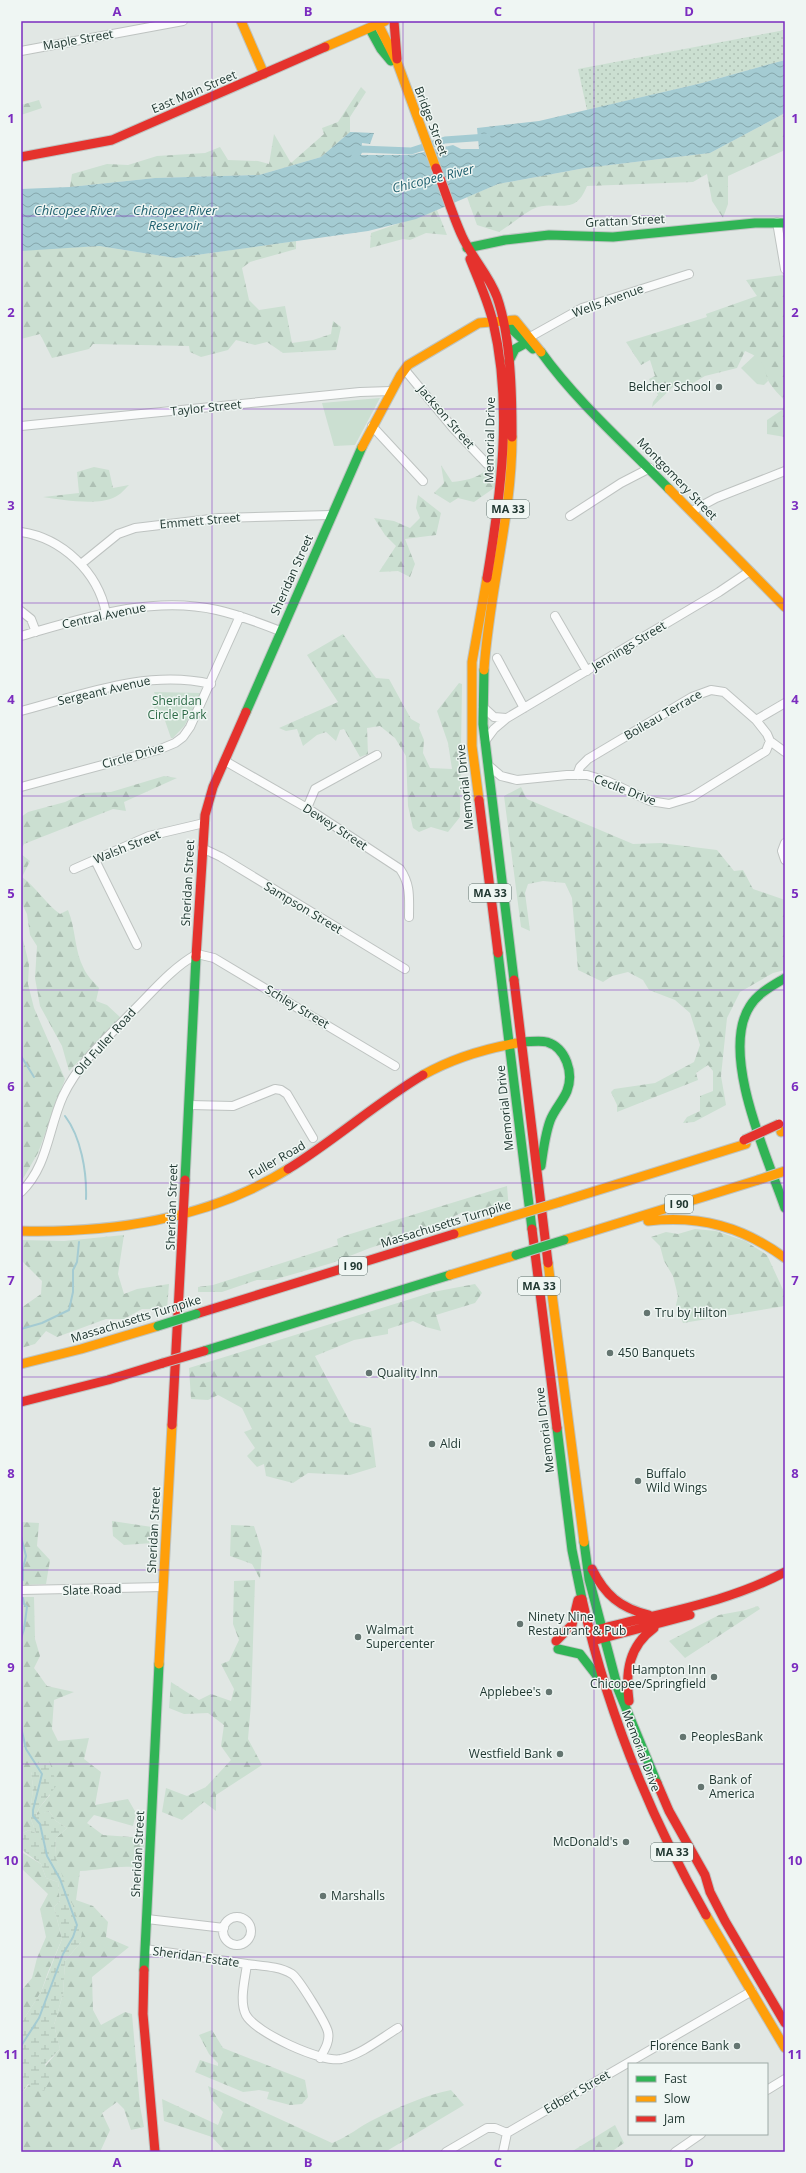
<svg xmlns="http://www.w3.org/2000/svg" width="806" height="2173" font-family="'Open Sans',sans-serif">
<defs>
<pattern id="grass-dots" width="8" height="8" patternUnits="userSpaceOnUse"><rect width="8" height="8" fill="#cbdfd1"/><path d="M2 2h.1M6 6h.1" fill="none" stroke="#aec0b4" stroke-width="1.8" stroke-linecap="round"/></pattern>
<pattern id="forest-firs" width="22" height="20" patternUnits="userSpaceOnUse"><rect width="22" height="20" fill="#cbdfd1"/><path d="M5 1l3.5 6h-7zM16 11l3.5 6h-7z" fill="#aec0b4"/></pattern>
<pattern id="wetland-marsh" width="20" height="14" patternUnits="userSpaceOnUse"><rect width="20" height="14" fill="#cbdfd1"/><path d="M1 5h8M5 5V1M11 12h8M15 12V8" fill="none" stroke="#aec0b4"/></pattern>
<pattern id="water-waves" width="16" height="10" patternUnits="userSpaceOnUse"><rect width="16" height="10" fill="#a4cbd2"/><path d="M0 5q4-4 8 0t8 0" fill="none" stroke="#85a6ab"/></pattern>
</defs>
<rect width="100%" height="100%" fill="#e1e7e4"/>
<path fill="url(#grass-dots)" d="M785,30V60L702,83L587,110L578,69Z"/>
<path fill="url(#forest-firs)" d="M361,87L366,92L350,117V132L321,157L259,175L155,178L70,187L72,174L107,164L128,165L157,156L205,153L220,147L228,160L258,161L269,164L274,134L291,163L324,134L322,128L338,122Z
M39,100L42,108L21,115V105Z
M785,113V150L728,176V204L723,218L712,201L707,174L693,182L587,186C575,216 561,201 538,207C529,209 508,227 499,232L477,225L467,197L498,184L585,168L710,153Z
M437,210L447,235L426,233L410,240L403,239L370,248L371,233Z
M296,241V249L250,262L242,268L249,300L259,310L285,306L292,343L313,340L331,334L333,321L341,327L336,350L283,353L267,342L255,345L236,340L228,350L201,357L190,352L189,346L93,344L89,349L52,358L40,334L21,339V251L23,250L99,246L175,258Z
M783,275L785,280V360L783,361L785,366V401C780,395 773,389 769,382C759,366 767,360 745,351L737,368L705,376L686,387L677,383L652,407L653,402L658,395L649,379L655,376L650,360L641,365L626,342L707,317L706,314L757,296L746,280Z
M785,403V437L767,434V420L782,410Z
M500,453L497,486L474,502L458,498L450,503L434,493L444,483L441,465L452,482C479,479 485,474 500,453Z
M94,467L109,470L113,488L129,485C125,489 120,495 115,497C98,506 62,500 43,497L79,493L77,472Z
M418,495L441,513L436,535L405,539L415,564L410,577L398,571L379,572L396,546L385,535L374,518L394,521L410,528L420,518L416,508Z
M343,634L376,678L389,679L411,719L420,724L419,728L424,740L423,753L430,768L452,769L448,743L437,711L459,683L462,684L460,817L448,832L431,827L419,832L413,828L408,806L406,756L395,738L380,726L367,728L368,754L360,757L344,729L340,730L336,741L326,732L317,735L303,746L297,729L286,731L279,728L338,702L307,655Z
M164,776L177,778L124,802L126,811L113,809L24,844L21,850V817L28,812L65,802L85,793L111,792Z
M521,787L527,799L633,844L661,843L717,850L734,871L743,870L753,889L785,900V970L773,973L740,992L727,1018L721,1076L726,1105L694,1122L683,1123L687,1117L700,1111V1096L713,1091V1071L708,1065L696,1073L698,1080L617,1112V1105L611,1092L614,1089L655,1083L694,1062L700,1045L690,1013L675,1000L649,990L643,980L628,972L612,976L603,982L578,970L572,898L565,883L543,881L528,884L525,893L530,931L521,927L504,796Z
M21,854L30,861L22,877C37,888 45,903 60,914L68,910C76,929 74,950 84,969C87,976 94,982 99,988L96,1001L107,1005L121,1018L69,1071L62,1046L40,1006L35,978L37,946L30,935L27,914L21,902Z
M21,932L29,964L28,984L34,1008L65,1079L38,1153L21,1182Z
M507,1186L509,1210L463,1212L423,1231L370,1248L332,1263L273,1280H257L222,1292H198V1287L213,1285L338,1245L337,1239L347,1235Z
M695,1229L716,1231L745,1241L767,1255L785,1294V1306L683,1323L676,1305L678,1296L673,1276L664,1261L660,1246L651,1237L666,1232L678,1234Z
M124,1235L118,1274L124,1294L137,1289L169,1284L167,1309H142L124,1319H106L57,1337L46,1331L35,1344L21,1348V1308L41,1294L42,1281L21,1260V1240L64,1241Z
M475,1284L482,1293L475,1303L436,1315L441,1331L426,1327L413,1321L388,1329V1334L354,1340L315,1356L350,1422L371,1428L376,1467L350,1475L308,1473L293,1483L266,1476L264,1464L257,1467L247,1456L255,1448L244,1432L252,1429L242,1408L218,1395L208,1400L191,1399L189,1368L433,1292Z
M112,1521L152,1527L156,1531L153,1543L124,1545L113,1536Z
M21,1522L39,1523L37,1546L50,1560L46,1584L21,1585Z
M231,1525L254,1526L262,1551L260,1579L252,1564L230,1556Z
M255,1580L251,1704L248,1739L262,1765L216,1795V1811L204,1802L182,1820L162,1812L166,1788L187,1796L206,1787L231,1760L221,1746L224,1725L208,1713L184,1714L169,1708L171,1682L199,1700L211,1694L231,1701L234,1689L221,1664L229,1661L239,1640L233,1624L234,1581Z
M21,1597H34L35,1639L40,1656L34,1668L47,1686L74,1692L54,1700L52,1729L58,1741L89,1738L84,1759L101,1772L95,1805L128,1799L136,1813L133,1826L94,1815L87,1823L103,1835L145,1838L141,1868C122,1864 101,1870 80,1871L76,1900L93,1906L108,1922L106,1937L129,1947L92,1977L93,2010L101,2025L125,2012L132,2014L140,2106L144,2127L131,2130L124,2109L117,2102L102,2113L110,2130L100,2152H21V2094L60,2049L54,2025L63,1994L65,1961L81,1942L55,1855L56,1838L67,1828L56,1821L49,1811L36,1816L39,1808L50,1795L31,1771L33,1787L30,1817L36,1833L29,1830L21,1834Z
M758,1606L760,1609L685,1658L669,1641L719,1615L746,1610Z
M23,1853L41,1864L46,1878L58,1882L60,1901L54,1907L62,1939L48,1972L41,1992L22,2022L21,2031V1991L32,1978L37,1958L46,1937L40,1909L48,1894L21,1868Z
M212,2030L223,2048L305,2080L308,2097L302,2104L290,2105L267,2099L269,2092L259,2090L243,2092L195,2072L200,2060L218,2066V2063L209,2054L199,2035Z
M208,2086L332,2143C348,2137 360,2126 375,2119C399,2107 425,2095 451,2090L464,2105L385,2152H229L224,2150L212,2137L164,2121L162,2099L218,2125L223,2112L212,2100Z
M615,2125L624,2143L611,2152H571Z"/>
<path fill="url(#wetland-marsh)" d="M40,1760H49L57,1785L39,1808L36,1815L49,1811L56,1821L67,1828L56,1838L55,1855L82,1931L81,1942L65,1961L63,1994L54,2025L60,2049L45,2064L50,2080L44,2091L28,2084L21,2094L22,2022L41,1992L62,1939L54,1907L60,1901L58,1882L46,1878L41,1864L21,1849V1834L29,1830L36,1833L30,1817L33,1787L31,1771Z"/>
<path fill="#cbdfd1" d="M755,355C764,361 765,371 768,381L764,385L757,384L741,368Z
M380,398L355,445L334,446L322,403Z
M154,692L201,693L185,725L173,738H171L162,712L156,714L154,707L159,705Z"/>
<path fill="url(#water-waves)" d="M785,60V113L710,153L585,168L498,184L416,219L368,231L175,258L99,246L21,251V189L70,187L155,178L259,175L321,157L350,132L374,133L370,144L362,143L361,155H411L453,145L461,149H479L477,128L539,121L702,83Z"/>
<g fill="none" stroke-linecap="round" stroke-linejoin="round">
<path stroke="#a4cbd2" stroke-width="2" d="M21,1056L34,1077
M65,1116C81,1137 87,1172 86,1199
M21,1329L42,1323L69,1310L73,1292V1270L77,1262L79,1242
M21,1536L26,1556L23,1568V1580
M21,1639L24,1629L27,1607L24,1604L23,1598
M21,1727L26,1749L42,1774L33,1810V1816L40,1824L47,1856L60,1879L77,1925L73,1937L63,1954L39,2018L21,2046"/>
<path stroke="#a4cbd2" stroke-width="7" d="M355,155L361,149L411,151L445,140L487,137"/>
<g stroke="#bec3c1" stroke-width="10">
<path id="street" d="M21,51L183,21
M777,222L785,269
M530,337L582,308L689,274
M405,370L453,428L487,464
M21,426L360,392L391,391
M372,426L423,481
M692,511L716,498L785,471
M570,516L621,483L650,468
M21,532C62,538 98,572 106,613
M81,564L118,534L135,528L219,518L331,515
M21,611L31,619L36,632
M555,616L587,671
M21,636C84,618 151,595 217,610C239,615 260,623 280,631
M497,658L524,708
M483,707L494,717L506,718
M21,711C82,695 147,669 211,684
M756,720L785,703
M485,741L494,729L507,718L719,592L750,571
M225,761L307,808L400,869C411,885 409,898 409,917
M488,765L501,776L517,780L567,775H587L607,781L650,801L669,804L692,797L766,751L770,741
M577,775L580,767L588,759L692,697L711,690L724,692L756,720L767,734L770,741L785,752
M21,787L158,750L175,743L183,737L190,727L240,616
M307,808L315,789L377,755
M785,843L782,851L785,860
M202,848L221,857L405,969
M95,860L137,945
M74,869L149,836L204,823
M190,1105L233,1106L275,1089L281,1090L287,1094L313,1138
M21,1192C48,1166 48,1129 63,1096C79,1062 108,1037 134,1010C154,990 172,968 197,954L214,958L395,1066
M21,1590L163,1587
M223 1931a14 14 0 1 1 28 0a14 14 0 1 1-28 0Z
M147,1919L224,1928
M145,1949L247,1964C245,1980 239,2001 246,2015C256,2033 322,2063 341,2059C362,2054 380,2039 398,2028
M247,1964C261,1966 279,1966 292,1974C299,1979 326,2023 328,2032C330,2041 325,2049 320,2058
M767,2090L785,2079
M446,2152L487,2128H495L507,2133
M503,2152L507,2133L752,1991
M675,2152L701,2134"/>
</g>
<g stroke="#bec4c2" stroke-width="11">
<path id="fast" d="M370,29L381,49L391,61
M467,248L505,240L549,235L613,237L755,223H785
M502,320L533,349
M541,352C577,402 626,445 669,489
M509,361L515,349L526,343
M484,670L483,724L514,980
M246,712L362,447
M498,953L532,1229
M785,978C772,986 758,993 750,1006C719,1053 768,1159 785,1208
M522,1042C530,1042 539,1040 547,1042C566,1048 574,1073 567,1091C563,1101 554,1110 550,1121C545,1135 543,1151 541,1166
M185,1180L196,957
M204,1351L450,1275
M557,1428L572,1550L582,1599
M584,1542L589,1579L618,1689L657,1783
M558,1649L580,1654L597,1676
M144,1970L159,1664"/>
</g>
<g stroke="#bec4c2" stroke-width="11">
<path id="slow" d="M241,21L264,74
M378,24L397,62L436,168
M325,47L385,21
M362,447L400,376L408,365L479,323L515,320L541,352
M669,489L785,607
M484,670C489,591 512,516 512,437
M479,800L472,746V662L487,578
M423,1075C453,1058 483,1049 517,1043
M781,1132L785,1131
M560,1202L746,1144
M648,1221C700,1215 743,1227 785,1258
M21,1231C113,1233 209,1219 288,1169
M454,1234L510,1217
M564,1240L758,1180
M548,1263L584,1542
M450,1275L516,1255
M21,1364L81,1349L158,1326
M159,1664L172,1425
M706,1915L785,2048"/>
</g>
<g stroke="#bec4c2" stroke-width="11">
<path id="jam" d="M394,21L397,59
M21,157L112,140L325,47
M436,168C445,190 452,214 462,236C472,258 489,275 497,297C511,337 512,395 512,437
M470,259C478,279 488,301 493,322C513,406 501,494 487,578
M479,800L498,953
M196,957L205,815L213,787L246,712
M514,980L548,1263
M288,1169C335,1140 376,1103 423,1075
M532,1229L557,1428
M196,1314L454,1234
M21,1402L108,1380L163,1363
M172,1425L185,1180
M592,1569C605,1595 620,1608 649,1615
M582,1599C607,1711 649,1815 706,1915
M593,1631C658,1613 725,1604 785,1572
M596,1640L690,1615
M556,1641L572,1625L578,1600
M629,1701C625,1672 629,1646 654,1628
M657,1783L669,1811L705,1875L710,1892L725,1921L785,2023
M144,1970L143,2014L155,2152"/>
</g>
<use href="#street" stroke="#fafbfb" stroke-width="8"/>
<use href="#fast" stroke="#30b455" stroke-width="9"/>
<use href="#slow" stroke="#ff9f0a" stroke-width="9"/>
<use href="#jam" stroke="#e5322d" stroke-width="9"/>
<g stroke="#bcc3c1" stroke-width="11" stroke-linecap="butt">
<path id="fast-bridge" d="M516,1255L564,1240
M158,1326L196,1314"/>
</g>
<g stroke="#bcc3c1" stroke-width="11" stroke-linecap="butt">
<path id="slow-bridge" d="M758,1180L785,1171
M510,1217L560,1202"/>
</g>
<g stroke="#bcc3c1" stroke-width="11" stroke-linecap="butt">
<path id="jam-bridge" d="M744,1140L779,1124
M163,1363L204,1351"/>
</g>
<use href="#fast-bridge" stroke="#30b455" stroke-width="9"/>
<use href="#slow-bridge" stroke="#ff9f0a" stroke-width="9"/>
<use href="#jam-bridge" stroke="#e5322d" stroke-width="9"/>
</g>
<path fill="none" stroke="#7b2cbf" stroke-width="1" stroke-opacity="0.55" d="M212,21V2152M403,21V2152M594,21V2152M21,216H785M21,409H785M21,603H785M21,796H785M21,990H785M21,1183H785M21,1377H785M21,1570H785M21,1764H785M21,1957H785"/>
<g fill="#647570" stroke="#eff6f3" stroke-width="1.5">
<circle cx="719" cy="387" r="4"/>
<circle cx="647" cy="1313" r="4"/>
<circle cx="610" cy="1353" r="4"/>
<circle cx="369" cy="1373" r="4"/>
<circle cx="432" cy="1444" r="4"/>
<circle cx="638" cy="1481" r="4"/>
<circle cx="520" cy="1624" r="4"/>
<circle cx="358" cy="1637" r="4"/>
<circle cx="714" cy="1677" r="4"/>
<circle cx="549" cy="1692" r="4"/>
<circle cx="683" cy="1737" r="4"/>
<circle cx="560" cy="1754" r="4"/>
<circle cx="701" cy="1787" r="4"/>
<circle cx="626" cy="1842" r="4"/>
<circle cx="323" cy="1896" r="4"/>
<circle cx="737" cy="2046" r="4"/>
</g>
<g text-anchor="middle" stroke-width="3" stroke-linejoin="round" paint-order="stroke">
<g fill="#eff6f3" stroke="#5f716c" stroke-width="1">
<rect x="487" y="500" width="42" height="18" rx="3"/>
<rect x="469" y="884" width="42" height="18" rx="3"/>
<rect x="665" y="1195" width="28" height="18" rx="3"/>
<rect x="339" y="1257" width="28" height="18" rx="3"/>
<rect x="518" y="1277" width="42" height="18" rx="3"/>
<rect x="651" y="1843" width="42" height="18" rx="3"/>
</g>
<g font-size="11" font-weight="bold" fill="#213832">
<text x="508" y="513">MA 33</text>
<text x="490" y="897">MA 33</text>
<text x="679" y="1208">I 90</text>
<text x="353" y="1270">I 90</text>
<text x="539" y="1290">MA 33</text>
<text x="672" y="1856">MA 33</text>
</g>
<g font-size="12" fill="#213832" stroke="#eff6f3">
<text transform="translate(78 40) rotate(-10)" y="4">Maple Street</text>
<text transform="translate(194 92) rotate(-23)" y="4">East Main Street</text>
<text transform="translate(431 121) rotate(69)" y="4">Bridge Street</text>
<text transform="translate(625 221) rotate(-3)" y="4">Grattan Street</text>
<text transform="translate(608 301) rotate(-20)" y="4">Wells Avenue</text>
<text transform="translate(206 408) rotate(-6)" y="4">Taylor Street</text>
<text transform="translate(446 417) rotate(49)" y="4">Jackson Street</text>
<text transform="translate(490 440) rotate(-89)" y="4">Memorial Drive</text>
<text transform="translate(677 479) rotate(46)" y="4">Montgomery Street</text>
<text transform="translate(200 521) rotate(-5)" y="4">Emmett Street</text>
<text transform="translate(292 575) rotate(-66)" y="4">Sheridan Street</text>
<text transform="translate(104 616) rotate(-12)" y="4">Central Avenue</text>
<text transform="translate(629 646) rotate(-31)" y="4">Jennings Street</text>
<text transform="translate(104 691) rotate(-13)" y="4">Sergeant Avenue</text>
<text transform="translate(663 715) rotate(-30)" y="4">Boileau Terrace</text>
<text transform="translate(133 756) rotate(-16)" y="4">Circle Drive</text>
<text transform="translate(465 787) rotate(-96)" y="4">Memorial Drive</text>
<text transform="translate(625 790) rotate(21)" y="4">Cecile Drive</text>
<text transform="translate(335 827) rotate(33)" y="4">Dewey Street</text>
<text transform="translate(127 847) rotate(-22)" y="4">Walsh Street</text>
<text transform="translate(188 883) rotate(-87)" y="4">Sheridan Street</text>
<text transform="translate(303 908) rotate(31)" y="4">Sampson Street</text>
<text transform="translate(297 1007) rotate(31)" y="4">Schley Street</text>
<text transform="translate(105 1042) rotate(-48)" y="4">Old Fuller Road</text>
<text transform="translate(505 1108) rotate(-96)" y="4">Memorial Drive</text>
<text transform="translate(277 1160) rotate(-30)" y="4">Fuller Road</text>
<text transform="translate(172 1207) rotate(-88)" y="4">Sheridan Street</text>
<text transform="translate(446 1224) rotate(-17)" y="4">Massachusetts Turnpike</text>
<text transform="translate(136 1319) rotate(-17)" y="4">Massachusetts Turnpike</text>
<text transform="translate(545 1430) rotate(-97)" y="4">Memorial Drive</text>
<text transform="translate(154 1530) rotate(-87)" y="4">Sheridan Street</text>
<text transform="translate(92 1590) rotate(-2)" y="4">Slate Road</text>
<text transform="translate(641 1751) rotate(69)" y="4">Memorial Drive</text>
<text transform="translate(138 1854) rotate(-87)" y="4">Sheridan Street</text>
<text transform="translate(196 1957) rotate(8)" y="4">Sheridan Estate</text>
<text transform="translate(577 2092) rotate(-30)" y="4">Edbert Street</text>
</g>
<g font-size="12" fill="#213832" stroke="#eff6f3" text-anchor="start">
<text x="711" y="391" text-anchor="end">Belcher School</text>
<text x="655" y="1317">Tru by Hilton</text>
<text x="618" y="1357">450 Banquets</text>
<text x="377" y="1377">Quality Inn</text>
<text x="440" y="1448">Aldi</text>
<text x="646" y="1478">Buffalo<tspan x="646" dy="14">Wild Wings</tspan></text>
<text x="528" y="1621">Ninety Nine<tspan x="528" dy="14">Restaurant &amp; Pub</tspan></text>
<text x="366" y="1634">Walmart<tspan x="366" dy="14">Supercenter</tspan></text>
<text x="706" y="1674" text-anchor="end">Hampton Inn<tspan x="706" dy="14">Chicopee/Springfield</tspan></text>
<text x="541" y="1696" text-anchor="end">Applebee's</text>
<text x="691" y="1741">PeoplesBank</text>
<text x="552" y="1758" text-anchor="end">Westfield Bank</text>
<text x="709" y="1784">Bank of<tspan x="709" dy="14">America</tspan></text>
<text x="618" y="1846" text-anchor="end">McDonald's</text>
<text x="331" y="1900">Marshalls</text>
<text x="729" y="2050" text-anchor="end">Florence Bank</text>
</g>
<g font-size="12" fill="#2e6b48" stroke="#eff6f3">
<text x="177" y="705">Sheridan<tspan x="177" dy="14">Circle Park</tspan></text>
</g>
<g font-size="13" font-style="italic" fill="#20606f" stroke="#eff6f3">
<text transform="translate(433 178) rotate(-14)" y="5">Chicopee River</text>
<text x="76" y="215">Chicopee River</text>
<text x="175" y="215">Chicopee River<tspan x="175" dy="15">Reservoir</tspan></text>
</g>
</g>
<rect width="806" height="2173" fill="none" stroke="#eff6f3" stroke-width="44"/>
<rect x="628" y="2063" width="140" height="72" fill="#eff6f3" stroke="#9daaa6"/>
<rect x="636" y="2076" width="20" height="6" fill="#30b455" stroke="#9daaa6"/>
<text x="664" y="2083" font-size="12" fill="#213832">Fast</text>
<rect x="636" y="2096" width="20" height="6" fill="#ff9f0a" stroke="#9daaa6"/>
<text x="664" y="2103" font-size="12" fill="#213832">Slow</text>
<rect x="636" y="2116" width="20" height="6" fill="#e5322d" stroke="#9daaa6"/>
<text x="664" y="2123" font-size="12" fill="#213832">Jam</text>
<rect x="22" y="22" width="762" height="2129" fill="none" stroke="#7b2cbf" stroke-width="1.5"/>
<g font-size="13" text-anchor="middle" font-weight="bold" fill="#7b2cbf">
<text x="117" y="16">A</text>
<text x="308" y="16">B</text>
<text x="498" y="16">C</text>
<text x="689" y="16">D</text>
<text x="11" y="123">1</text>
<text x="795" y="123">1</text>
<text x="11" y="317">2</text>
<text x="795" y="317">2</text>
<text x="11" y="510">3</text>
<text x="795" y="510">3</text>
<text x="11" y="704">4</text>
<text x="795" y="704">4</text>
<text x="11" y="898">5</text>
<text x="795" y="898">5</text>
<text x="11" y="1091">6</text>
<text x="795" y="1091">6</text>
<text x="11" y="1285">7</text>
<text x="795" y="1285">7</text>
<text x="11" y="1478">8</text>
<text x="795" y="1478">8</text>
<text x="11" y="1672">9</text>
<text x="795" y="1672">9</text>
<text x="11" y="1865">10</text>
<text x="795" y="1865">10</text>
<text x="11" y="2059">11</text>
<text x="795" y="2059">11</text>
<text x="117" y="2167">A</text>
<text x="308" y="2167">B</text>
<text x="498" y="2167">C</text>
<text x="689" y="2167">D</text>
</g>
</svg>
